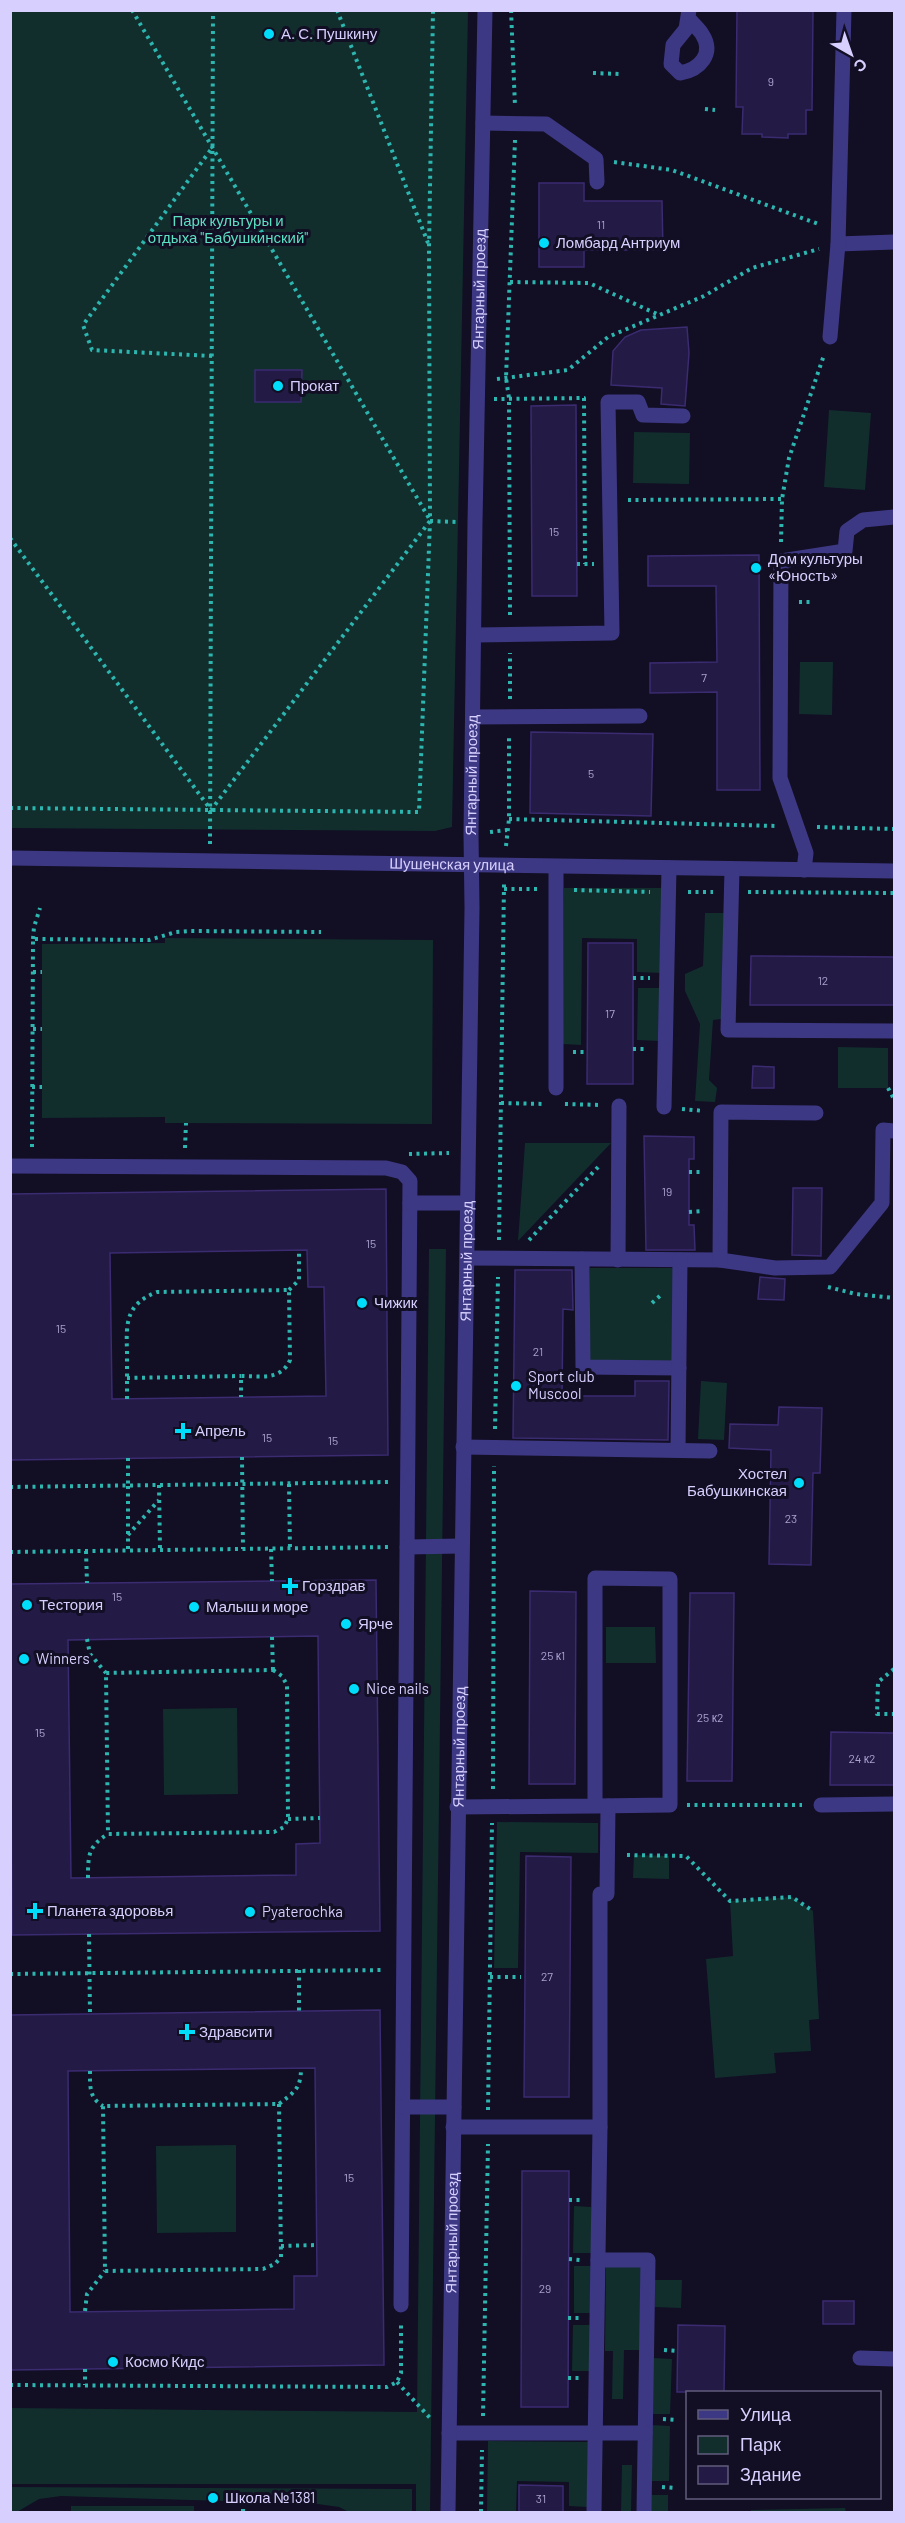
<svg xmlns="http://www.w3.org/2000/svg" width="905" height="2523" font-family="Barlow,sans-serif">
<rect width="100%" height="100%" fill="#120e24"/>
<path fill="#112e2d" d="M11,11H468L452,827L435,831L11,828Z
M829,410L871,413L865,490L824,487Z
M634,432L690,433L689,484L633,483Z
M800,662H833L832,715L799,714Z
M564,888H663L662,973L637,972V939L582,938L581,1045L563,1044Z
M705,913H724L721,1019L713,1020L709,1080L717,1088L715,1102L695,1101L700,1024L685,991V974L703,966Z
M165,938L433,940L432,1124L165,1123V1117L42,1118V944L165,943Z
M638,988H659V1041L637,1040Z
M838,1047L888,1048V1088H838Z
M525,1143H611L518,1241Z
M429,1249H446L430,2512H416V2484H11V2408L417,2412Z
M590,1268H673V1362L590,1361Z
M701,1381L727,1383L724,1440L698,1439Z
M606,1627H655L656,1663H606Z
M237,1708L238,1794L164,1795L163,1709Z
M497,1822L598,1823V1853L520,1852L518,1968H494Z
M634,1855L669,1856V1879L633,1878Z
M792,1897L813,1911L819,2019L809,2020L811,2051L774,2053L776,2073L715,2078L706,1959L733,1956L730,1901Z
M236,2145V2232L157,2233L156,2146Z
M574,2206L591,2207V2253H573Z
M606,2260H642L641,2350H624L623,2399H612L613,2351H605Z
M574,2266H592L591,2313H574Z
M655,2280H682L681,2308L655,2307Z
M573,2325H590V2371H572Z
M652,2358L672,2359L670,2414H650Z
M650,2425L670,2426L669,2481H649Z
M488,2441L588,2442L587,2507L569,2506V2482L517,2481L516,2512H487Z
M622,2465H632L631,2512H621Z
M11,2487L412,2489V2512H349L339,2507L318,2504L61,2496L39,2499L17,2512H11Z
M648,2495H668V2512H648Z
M71,2506H194V2512H71Z
M845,2508L846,2512H751V2510Z"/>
<path fill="#231a45" stroke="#3b2b71" stroke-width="1.5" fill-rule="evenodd" d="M737,10H813L812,110H806V134H788V138L762,137V134H742L743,107H736Z
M539,183H584V201H662L663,250H584V267H539Z
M687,327L689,353L685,406L661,404L662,388L611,385L613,351L625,337L641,330Z
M255,370H302L301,402H255Z
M576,405L577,596H532L531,406Z
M759,555L760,790H717V692L650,693V663L717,662L716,586H648V556Z
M531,732L653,734L651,816L530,813Z
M588,943H633V1084H587Z
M751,956L894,957V1005H750Z
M753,1066L774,1067V1088H752Z
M644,1136L694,1137V1159H689V1225H694L695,1250H646Z
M793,1188H822L821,1256L792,1255Z
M386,1189L388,1455L10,1460V1194ZM307,1250L308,1287H324L326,1396L112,1399L110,1253Z
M515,1270H572L573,1310L563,1309L562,1396H635V1381H669L668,1440L513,1438Z
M760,1277L785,1279L784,1300L758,1299Z
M779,1407L822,1408L820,1473H813L811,1565L769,1564L771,1450L729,1448L730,1424L778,1425Z
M376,1580L380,1931L12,1935L10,1584ZM318,1636L320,1843L296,1844V1875L71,1878L68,1640Z
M530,1591L576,1592L575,1784H529Z
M690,1593H734L732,1781H687Z
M831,1732L894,1733V1785H830Z
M526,1856L571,1857L569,2097H524Z
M380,2010L384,2365L10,2370V2015ZM315,2068L317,2276H294V2309L70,2312L68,2071Z
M522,2171H569L568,2407H521Z
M823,2301H854V2324H823Z
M678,2325L725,2326L724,2392H677Z
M519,2485L563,2486V2512H519Z"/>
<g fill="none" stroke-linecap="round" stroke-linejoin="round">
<path stroke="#2db6b0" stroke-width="4" stroke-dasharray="3 4.5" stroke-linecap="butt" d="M132,10L430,520
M337,10L428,243
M511,10L515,106
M593,73L620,74
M705,109L715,110
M614,162L672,170L821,225
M510,282L589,283L657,314
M212,356L92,350L83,325L212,148
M497,379L568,370L608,337L704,296L752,268L819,249
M494,399L584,398L585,564
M628,500L782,499
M430,521L457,522
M10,538L211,810L430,521
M781,542L782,499L789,458L824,355
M577,564H594
M799,602H810
M510,615L509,398L506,378L515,140
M510,699V653
M10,808L419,812L430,521L429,247L433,10
M509,819L777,826
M817,827L894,829
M490,832L507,830
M210,844L213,10
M506,846L509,819V734
M504,889H539
M574,890L650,892
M688,892H713
M748,892L894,893
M33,939L34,927L40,908
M33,972H42
M633,978H650
M33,1029H42
M633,1049H647
M573,1052H587
M32,1087H42
M888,1088L894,1099
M501,1103L545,1104
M565,1104L602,1105
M682,1109L704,1111
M32,1147L33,939L149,940L176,932L190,931L321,932
M185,1148L186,1123
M409,1154L449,1153
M689,1172H703
M689,1212L704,1211
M499,1240L504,884
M529,1240L600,1165
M828,1287L856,1294L894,1298
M289,1290L299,1280V1250
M652,1303L662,1294
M127,1378L241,1376
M127,1399C127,1383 127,1368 127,1352C126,1322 126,1304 157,1292L289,1290L290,1360C281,1381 260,1376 241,1376V1397
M495,1429L498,1277
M242,1457L243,1549
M128,1458V1486
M289,1484L290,1549
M159,1485L160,1550
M128,1486V1551
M10,1487L389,1482
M128,1535L159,1500
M271,1549L272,1581
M86,1551L87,1583
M10,1552L391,1547
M272,1637L273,1670
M87,1639L90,1654L106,1673
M894,1669L878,1682L877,1714H894
M273,1670L282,1676L287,1685L288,1819L284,1827L274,1832L108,1834L106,1673Z
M493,1789L494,1466
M687,1805H802
M288,1819L320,1818
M627,1855L686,1856L730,1901L792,1897L813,1911
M88,1878C88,1856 88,1846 108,1834
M89,1934L90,2014
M299,1970V2011
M10,1974L385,1970
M490,1977H521
M90,2071C90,2086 89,2098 103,2106
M279,2104L281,2257L275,2264L263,2269L105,2271L103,2106Z
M279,2104C294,2092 301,2089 301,2068
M488,2110L492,1823
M569,2200H580
M281,2246L317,2245
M569,2259L580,2260
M85,2311L87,2294L105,2271
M568,2318H580
M664,2350L678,2351
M85,2369V2385
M568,2378H579
M397,2382L431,2419
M10,2385L387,2387L397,2382L401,2373V2323
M483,2416L488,2144
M663,2419L677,2420
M662,2487L676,2488
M243,2512V2506
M481,2512L482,2450"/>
<g stroke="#3d3883" stroke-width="15">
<path d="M689,19C693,24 699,29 702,34C715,54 699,70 680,73L671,64L673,45L686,29L689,10"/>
<path d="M483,123L546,124L596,159L597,182"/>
<path d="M838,244L894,242"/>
<path d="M830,337L838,244L844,10"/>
<path d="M475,635L612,633L608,402H638L643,415L683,416"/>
<path d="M473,717L640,716"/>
<path id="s1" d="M10,858L894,871"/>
<path d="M556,867V1088"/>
<path d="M732,869L728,1030L894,1031"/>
<path d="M804,870L806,853L780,778L781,561L845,551L847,531L863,520L894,517"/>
<path d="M664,1107L669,868"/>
<path d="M10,1166L386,1168L402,1172L410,1181L401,2305"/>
<path d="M410,1203H468"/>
<path d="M467,1258L720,1260L775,1268L830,1267L882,1203L883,1130L894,1131"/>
<path d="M582,1259L583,1367L679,1368"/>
<path d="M618,1260L619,1106"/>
<path d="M720,1260L721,1112L816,1113"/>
<path d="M463,1447L710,1451"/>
<path d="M678,1450L680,1260"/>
<path d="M407,1547L461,1546"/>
<path d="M821,1805L894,1804"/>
<path d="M457,1807L595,1806L670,1805V1579L595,1578V1806"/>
<path d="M403,2107H454"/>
<path d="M453,2127H600"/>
<path d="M598,2260H648L644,2512"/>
<path d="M860,2358L894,2359"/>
<path d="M449,2433H645"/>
<path id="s2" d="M448,2512L472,908L471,834L475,522L485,10"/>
<path d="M594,2512L600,2127V1894H607L608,1806"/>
</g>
</g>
<g fill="#00ddfb" stroke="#120e24" stroke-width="2">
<circle cx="269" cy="34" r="6"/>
<circle cx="544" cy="243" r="6"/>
<circle cx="278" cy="386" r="6"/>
<circle cx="756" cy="568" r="6"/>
<circle cx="362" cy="1303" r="6"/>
<circle cx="516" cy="1386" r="6"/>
<path d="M180 1422h6v6h6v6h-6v6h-6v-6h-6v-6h6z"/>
<circle cx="799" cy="1483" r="6"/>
<path d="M287 1577h6v6h6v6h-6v6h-6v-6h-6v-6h6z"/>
<circle cx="27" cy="1605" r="6"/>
<circle cx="194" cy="1607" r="6"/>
<circle cx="346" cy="1624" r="6"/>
<circle cx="24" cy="1659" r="6"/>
<circle cx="354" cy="1689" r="6"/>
<path d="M32 1902h6v6h6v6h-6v6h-6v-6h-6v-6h6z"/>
<circle cx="250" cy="1912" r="6"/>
<path d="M184 2023h6v6h6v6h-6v6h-6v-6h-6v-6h6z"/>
<circle cx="113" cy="2362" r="6"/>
<circle cx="213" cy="2498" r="6"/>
</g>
<g text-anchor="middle" stroke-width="6" stroke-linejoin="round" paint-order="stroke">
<g font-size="12" fill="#aaa2d0">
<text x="771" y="86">9</text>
<text x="601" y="229">11</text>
<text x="554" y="536">15</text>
<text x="704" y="682">7</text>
<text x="591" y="778">5</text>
<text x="823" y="985">12</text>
<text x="610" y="1018">17</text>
<text x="667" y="1196">19</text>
<text x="371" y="1248">15</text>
<text x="61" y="1333">15</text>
<text x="538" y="1356">21</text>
<text x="267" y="1442">15</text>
<text x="333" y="1445">15</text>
<text x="791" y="1523">23</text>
<text x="117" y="1601">15</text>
<text x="553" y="1660">25 к1</text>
<text x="710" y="1722">25 к2</text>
<text x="40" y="1737">15</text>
<text x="862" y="1763">24 к2</text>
<text x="547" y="1981">27</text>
<text x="349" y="2182">15</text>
<text x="545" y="2293">29</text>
<text x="541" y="2503">31</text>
</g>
<g font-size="15" fill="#d7d0ff" stroke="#120e24" text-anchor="start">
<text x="281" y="39">А. С. Пушкину</text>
<text x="556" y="248">Ломбард Антриум</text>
<text x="290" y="391">Прокат</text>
<text x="768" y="564">Дом культуры<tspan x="768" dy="17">«Юность»</tspan></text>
<text x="374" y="1308">Чижик</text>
<text x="528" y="1382">Sport club<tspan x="528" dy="17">Muscool</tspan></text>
<text x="195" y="1436">Апрель</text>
<text x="787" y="1479" text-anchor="end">Хостел<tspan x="787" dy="17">Бабушкинская</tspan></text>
<text x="302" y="1591">Горздрав</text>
<text x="39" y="1610">Тестория</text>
<text x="206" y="1612">Малыш и море</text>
<text x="358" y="1629">Ярче</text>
<text x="36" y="1664">Winners</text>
<text x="366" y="1694">Nice nails</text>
<text x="47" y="1916">Планета здоровья</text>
<text x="262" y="1917">Pyaterochka</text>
<text x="199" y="2037">Здравсити</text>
<text x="125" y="2367">Космо Кидс</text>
<text x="225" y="2503">Школа №1381</text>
</g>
<g font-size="15" fill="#5be0c2" stroke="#120e24">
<text x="228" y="226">Парк культуры и<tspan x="228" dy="17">отдыха "Бабушкинский"</tspan></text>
</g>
<g font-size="15" fill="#d7d0ff" stroke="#120e24">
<text dy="5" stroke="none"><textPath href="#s2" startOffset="2223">Янтарный проезд</textPath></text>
<text dy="5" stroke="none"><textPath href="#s2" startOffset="1737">Янтарный проезд</textPath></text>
<text dy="5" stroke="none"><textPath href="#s1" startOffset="442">Шушенская улица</textPath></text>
<text dy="5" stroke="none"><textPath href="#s2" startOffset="1251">Янтарный проезд</textPath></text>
<text dy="5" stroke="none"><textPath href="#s2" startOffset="765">Янтарный проезд</textPath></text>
<text dy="5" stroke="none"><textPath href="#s2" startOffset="279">Янтарный проезд</textPath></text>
</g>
</g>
<rect width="905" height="2523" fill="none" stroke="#d7d0ff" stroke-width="24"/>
<rect x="686" y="2391" width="195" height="108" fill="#120e24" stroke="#615c7c" stroke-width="1.5"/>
<rect x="698" y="2410" width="30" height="9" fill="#3d3883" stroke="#615c7c" stroke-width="1.5"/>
<text x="740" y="2421" font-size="18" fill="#d7d0ff">Улица</text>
<rect x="698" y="2436" width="30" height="18" fill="#112e2d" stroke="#615c7c" stroke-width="1.5"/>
<text x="740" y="2451" font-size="18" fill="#d7d0ff">Парк</text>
<rect x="698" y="2466" width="30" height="18" fill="#231a45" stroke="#615c7c" stroke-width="1.5"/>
<text x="740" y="2481" font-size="18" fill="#d7d0ff">Здание</text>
<g transform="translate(851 54) rotate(140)" stroke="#120e24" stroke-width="4.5" paint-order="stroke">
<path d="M0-4.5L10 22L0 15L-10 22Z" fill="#d7d0ff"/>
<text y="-9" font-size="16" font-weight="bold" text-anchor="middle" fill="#d7d0ff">С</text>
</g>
</svg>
